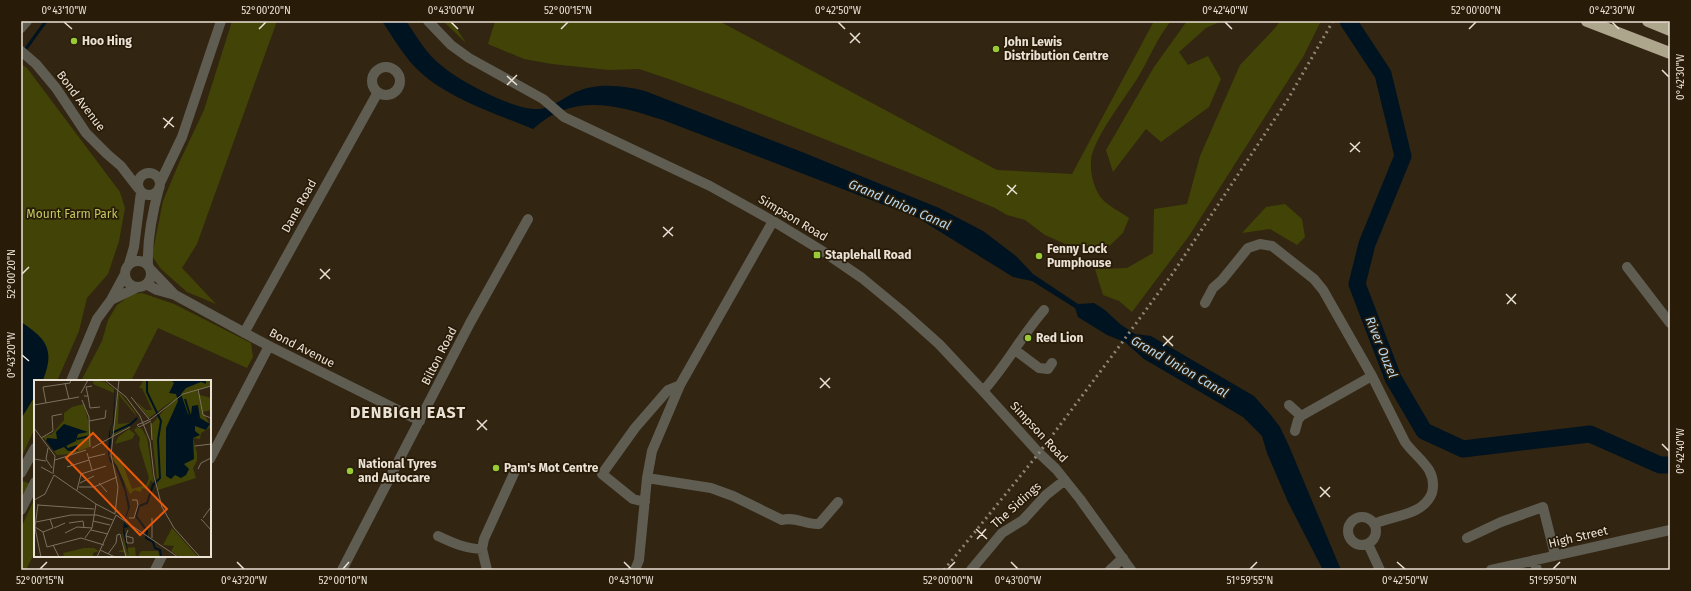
<svg xmlns="http://www.w3.org/2000/svg" width="1691" height="591" font-family="'Fira Sans',sans-serif">
<rect width="100%" height="100%" fill="#322511"/>
<path fill="#414406" d="M232,21H277L197,244L182,268L216,304L187,292L161,269L152,256L163,201L179,163L204,110Z
M443,21H452L466,43Z
M495,21H719L997,170L1072,174L1154,21H1171C1156,39 1149,60 1137,79C1125,98 1092,140 1091,161C1090,173 1094,189 1102,199C1107,205 1122,213 1129,218L1123,233L1104,251L1088,246L1065,244L1045,235L1025,220L1007,215L995,208L935,183L739,105L669,79L639,69L609,70L552,64L524,59L488,44Z
M1187,21H1222L1206,28L1179,52L1188,65L1208,56L1221,79L1209,107L1161,142L1146,129L1113,172L1106,150L1154,67Z
M1280,21H1321L1303,57L1189,236L1132,312L1119,301L1103,295L1095,269L1127,268L1153,253L1154,209L1187,204L1200,156L1240,65L1275,28Z
M21,64L27,68L120,192L125,208L119,241L108,274L87,298L79,331L57,381H35V428L21,458Z
M1285,204L1302,219L1305,237L1297,245L1270,229L1242,233L1266,207Z
M142,293L174,304L251,343L253,357L247,368L158,328L131,381H81L102,341L108,320L117,305L132,294Z
M23,481L30,484L21,500V484Z
M35,498V552L26,570H21V528Z"/>
<path fill="#001321" d="M382,21H406C417,37 427,55 442,66C461,82 515,111 540,109C550,108 561,100 570,95C593,82 620,85 645,91L802,152L939,208L983,231L1016,256L1033,274L1078,304L1094,303L1105,310L1120,324L1135,334L1151,336L1254,396L1270,414L1280,427L1289,446L1341,570H1323L1288,502L1267,453L1262,436L1243,417L1144,359L1125,342L1107,335L1078,317L1075,308L1032,281L1013,277L918,218L663,120C617,105 573,92 533,129C494,113 443,97 414,66C402,53 392,36 382,21Z
M21,322C47,339 55,350 43,380L35,381V396L21,419Z"/>
<g fill="none" stroke-linecap="round" stroke-linejoin="round">
<path stroke="#001321" stroke-width="3" d="M25,50L46,21"/>
<path stroke="#001321" stroke-width="17" d="M1348,21L1383,74L1403,156L1367,244L1357,284L1393,378L1424,431L1463,449L1590,434L1660,465H1670"/>
<path stroke="#5f5c52" stroke-width="10" d="M428,21L451,45L469,58L543,99L564,117L710,186L773,221L824,252L862,278L902,311L939,344L983,391L1039,453L1056,469L1080,499L1131,570
M21,28L27,21
M21,51L36,64L56,88L86,133L107,154L121,166L138,188
M372 81a14 14 0 1 1 28 0a14 14 0 1 1-28 0Z
M138 184a11 11 0 1 1 22 0a11 11 0 1 1-22 0Z
M160,183L182,137L221,21
M125 274a13 13 0 1 1 26 0a13 13 0 1 1-26 0Z
M129,264L134,247L141,192
M148,265C147,238 152,214 159,188
M1627,267L1670,323
M146,284L157,290L175,295L151,270
M175,295L269,346L420,421
M111,300L138,287
M1205,303L1213,288L1222,280L1248,248L1260,244L1272,246L1314,279L1323,290L1372,376L1405,442C1412,452 1422,459 1429,470C1433,477 1434,485 1432,493C1423,516 1393,515 1374,524
M244,333L378,92
M1015,350L1039,368L1048,369L1052,363
M71,381L97,319L111,300L124,276
M983,391C1006,366 1022,335 1044,310
M1289,405L1301,416L1298,420L1295,431
M1301,416L1372,376
M210,459L269,346
M21,473L35,448
M647,478L711,488L733,496L782,520C795,516 806,525 819,524L838,502
M645,502L633,499L602,474L635,428L668,390L680,385
M21,510L35,482
M1348 531a14 14 0 1 1 28 0a14 14 0 1 1-28 0Z
M438,536C453,543 466,549 482,549
M1467,538L1501,522L1543,507L1555,555
M1368,544L1380,570
M1534,560L1537,570
M155,570L162,556
M342,570L470,323L528,219
M487,570L482,549L484,539L515,471
M635,570L639,560L647,478L652,451L680,385L773,221
M971,570L1002,533L1023,520L1046,495L1065,480
M1110,570L1123,558
M1491,570L1670,530"/>
<path stroke="#ada68c" stroke-width="12" d="M1587,21L1670,53
M1648,21L1670,30"/>
<path stroke="#908575" stroke-width="3" stroke-dasharray="2 4" stroke-linecap="butt" d="M944,570L1039,453L1118,348L1173,273L1288,99L1333,21"/>
</g>
<path fill="none" stroke="#ebe2d6" stroke-width="1.5" d="M64,22L72,29M451,22L458,29M838,22L845,29M1225,22L1232,29M1612,22L1619,29M259,29L266,22M561,29L568,22M1469,29L1476,22M850,33L860,43M850,43L860,33M1662,70L1669,77M507,76L517,85M507,85L517,75M163,118L174,127M164,128L173,117M1350,143L1360,152M1350,152L1360,142M1007,185L1017,194M1007,195L1016,185M663,227L673,236M663,237L673,227M320,269L330,279M22,274L29,267M320,279L330,269M1506,294L1516,304M1507,304L1516,294M1163,336L1173,346M1163,346L1173,336M22,355L29,361M820,378L830,388M820,388L830,378M477,420L487,430M477,430L487,420M1662,444L1669,451M1320,487L1330,497M1320,497L1330,487M976,529L987,539M977,539L986,529M237,562L244,569M624,562L631,569M1011,562L1018,569M1397,562L1405,569M40,569L47,562M343,569L349,562M948,569L955,562M1250,569L1257,562M1553,569L1560,562"/>
<g fill="#99cb36" stroke="#281b08" stroke-width="1.5">
<circle cx="74" cy="41" r="4"/>
<circle cx="996" cy="49" r="4"/>
<rect x="813" y="251" width="8" height="8" rx="2"/>
<circle cx="1039" cy="256" r="4"/>
<circle cx="1028" cy="338" r="4"/>
<circle cx="496" cy="468" r="4"/>
<circle cx="350" cy="471" r="4"/>
</g>
<g text-anchor="middle" stroke-width="3.5" stroke-linejoin="round" paint-order="stroke">
<g font-size="12" font-weight="bold" fill="#ebe2d6" stroke="#281b08" text-anchor="start">
<text x="82" y="45">Hoo Hing</text>
<text x="1004" y="46">John Lewis<tspan x="1004" dy="14">Distribution Centre</tspan></text>
<text x="1047" y="253">Fenny Lock<tspan x="1047" dy="14">Pumphouse</tspan></text>
<text x="825" y="259">Staplehall Road</text>
<text x="1036" y="342">Red Lion</text>
<text x="358" y="468">National Tyres<tspan x="358" dy="14">and Autocare</tspan></text>
<text x="504" y="472">Pam's Mot Centre</text>
</g>
<g font-size="12" fill="#ebe2d6" stroke="#281b08">
<text transform="translate(81 101) rotate(53)" y="4">Bond Avenue</text>
<text transform="translate(299 206) rotate(-61)" y="4">Dane Road</text>
<text transform="translate(793 218) rotate(31)" y="4">Simpson Road</text>
<text transform="translate(302 348) rotate(27)" y="4">Bond Avenue</text>
<text transform="translate(439 356) rotate(-63)" y="4">Bilton Road</text>
<text transform="translate(1039 432) rotate(47)" y="4">Simpson Road</text>
<text transform="translate(1016 505) rotate(-42)" y="4">The Sidings</text>
<text transform="translate(1578 537) rotate(-13)" y="4">High Street</text>
</g>
<g font-size="12" fill="#c0c85e" stroke="#281b08">
<text x="72" y="218">Mount Farm Park</text>
</g>
<g font-size="13" font-style="italic" fill="#b5d9f2" stroke="#281b08">
<text transform="translate(900 204) rotate(23)" y="5">Grand Union Canal</text>
<text transform="translate(1382 347) rotate(68)" y="5">River Ouzel</text>
<text transform="translate(1180 366) rotate(30)" y="5">Grand Union Canal</text>
</g>
<g font-size="16" font-weight="bold" letter-spacing="1" fill="#ebe2d6" stroke="#281b08">
<text x="408" y="418">DENBIGH EAST</text>
</g>
</g>
<g transform="translate(34 380)">
<rect width="177" height="177" fill="#322511"/>
<path d="M60,0L71,2L80,9V13L59,4ZM110,0V3V0H177V6L163,11L166,15L177,18V30L169,32L177,47L167,53L166,59L159,58L163,73V81L159,88L162,98L124,110L117,45L139,20L115,38L103,22L112,30H118L108,8H105ZM85,12L100,31L103,37L85,15L84,44L95,43V46L78,56ZM50,24L57,53L55,67L38,74L23,75L9,57L18,54L30,40V33L38,27ZM103,47L108,49L113,58L120,103L117,100L113,109L108,108L107,112L100,110L103,108L96,114L78,77L83,76L87,79L98,109L112,105L115,98L105,65L106,58L100,50ZM95,49L101,54L98,59L81,64L84,57ZM138,148L164,177H146L137,171L140,166L129,165ZM88,151L94,177L93,168L101,167L102,177H92L91,172H84L90,169ZM50,168H60L65,171L59,173V176L30,177L29,173ZM107,171H124L126,177H104Z" fill="#414406"/>
<path d="M81,0L80,42L76,51L77,63L75,76L83,86L90,102L96,127L90,143L95,147L90,148L95,177L89,151L90,141L94,129L91,112L81,86L76,82L74,75L75,52L79,43ZM137,0H172V4L167,2L152,8L147,14L154,34L157,35L158,26L164,25L166,38L176,44L172,50L161,46V51L166,55L159,58L160,79L150,84L155,89L152,95L147,98L141,95L137,99L132,96V48L144,21L142,14L135,13L140,3ZM30,44L54,52L44,54L42,61L32,66L34,68L43,65L44,71H34L30,67L20,71L12,61L13,58L23,59L22,52Z" fill="#001321"/>
<path fill="none" stroke="#001321" stroke-width="2" d="M113,0V12L127,41L124,60L126,98L119,105L113,123L105,126L102,136L113,151L112,158L119,162L121,168L126,170L127,177M151,19L156,35M78,53L97,44L103,38M43,59L56,56"/>
<path fill="none" stroke="#7c7160" stroke-width="1" d="M71,0L92,17L106,36L116,61L120,96L128,127L140,148L166,177M31,3L35,19M164,9L169,35L177,38M47,13L54,0M50,16H54L52,7L58,6M54,16L56,28L66,27M97,17L115,39M48,20L55,37L56,67M12,23L9,7L36,3L37,0M0,25L45,17M55,41L71,38L72,30M117,41L105,47L103,45L117,39L149,14L177,6M117,43L118,60M0,48L21,76L19,94M7,58L19,51L18,36L28,34M161,66L177,64M14,68L12,79L18,88M58,68L96,47M53,73L58,90M54,78L71,74M0,79L12,81M21,80L52,70M7,87L18,93M33,87L55,80M164,89L167,83L177,78M20,95L62,124M46,103L60,96M65,103L73,112M45,107H60L83,97M43,110L47,94L72,86M0,120L11,114L20,95M62,124L81,134M4,125L60,129M81,134L84,107L77,75L85,0M82,135L144,177M95,138H100L104,125L103,120H98M118,138V158M169,138L177,127M167,139L177,150M59,141L76,145M2,142L37,135H63L79,140M35,143L49,141L50,148M1,147L9,152L13,167M1,147L4,124M1,148L7,177M20,148L31,143M57,150L74,154M9,152L19,148L16,139M31,153L43,147L58,148M92,156L99,158V163H93L92,155L94,150M51,158L58,148L62,124M19,165L25,177M13,167L47,158L70,165M66,170L81,177M74,174L82,163L83,155L86,154L92,177M63,177L82,135"/>
<path fill="#e8590c" fill-opacity="0.15" stroke="#e8590c" stroke-width="2" d="M59,53L133,129L106,155L32,78Z"/>
<rect width="177" height="177" fill="none" stroke="#ebe2d6" stroke-width="2"/>
</g>
<rect width="1691" height="591" fill="none" stroke="#281b08" stroke-width="44"/>
<rect x="22" y="22" width="1647" height="547" fill="none" stroke="#ebe2d6" stroke-width="1.5"/>
<g font-size="10" text-anchor="middle" fill="#ebe2d6">
<text x="64" y="14">0°43'10"W</text>
<text x="266" y="14">52°00'20"N</text>
<text x="451" y="14">0°43'00"W</text>
<text x="568" y="14">52°00'15"N</text>
<text x="838" y="14">0°42'50"W</text>
<text x="1225" y="14">0°42'40"W</text>
<text x="1476" y="14">52°00'00"N</text>
<text x="1612" y="14">0°42'30"W</text>
<text transform="translate(1680 77) rotate(-90)" y="4">0°42'30"W</text>
<text transform="translate(11 274) rotate(-90)" y="4">52°00'20"N</text>
<text transform="translate(11 355) rotate(-90)" y="4">0°43'20"W</text>
<text transform="translate(1680 451) rotate(-90)" y="4">0°42'40"W</text>
<text x="40" y="584">52°00'15"N</text>
<text x="244" y="584">0°43'20"W</text>
<text x="343" y="584">52°00'10"N</text>
<text x="631" y="584">0°43'10"W</text>
<text x="948" y="584">52°00'00"N</text>
<text x="1018" y="584">0°43'00"W</text>
<text x="1250" y="584">51°59'55"N</text>
<text x="1405" y="584">0°42'50"W</text>
<text x="1553" y="584">51°59'50"N</text>
</g>
</svg>
